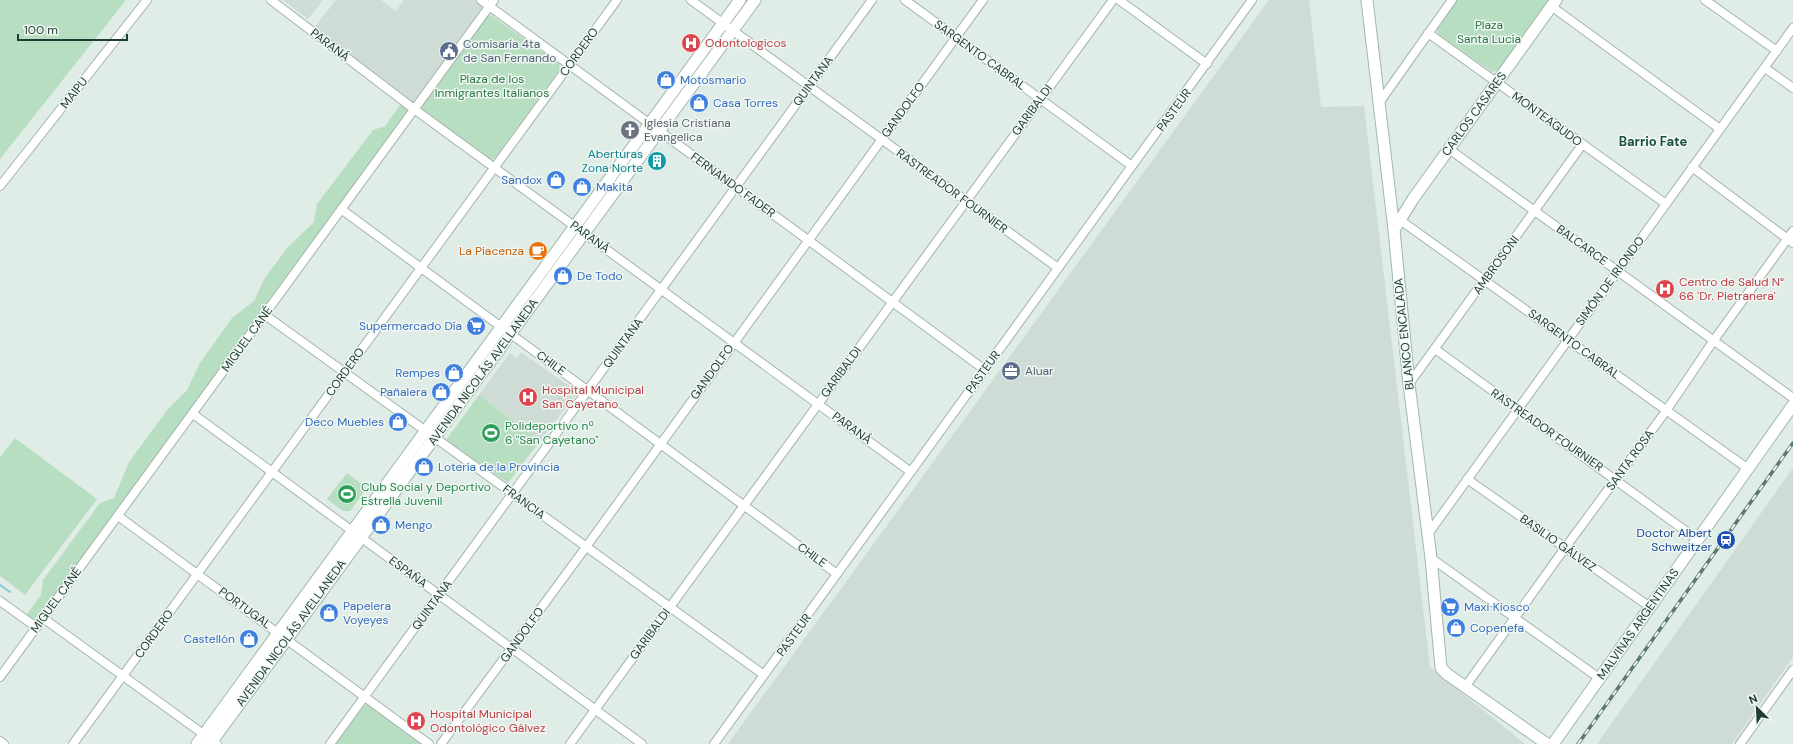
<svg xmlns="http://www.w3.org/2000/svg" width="1793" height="744" font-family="'DM Sans',sans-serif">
<rect width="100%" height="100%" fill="#e0ece6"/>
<path fill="#cedcd5" d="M283,0H323L308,19Z
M336,0H381L396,11L404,0H488L413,103L313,29Z
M1269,0H1309L1321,107L1364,106L1430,667L1525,744H728Z
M521,352L578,392L540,441L479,395L510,353L517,358Z
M1793,468V657L1732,744H1597Z"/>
<path fill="#b8dec1" d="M0,0H126L0,159Z
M1457,0H1550L1501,68L1497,71L1492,72L1439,35L1437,31L1438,27Z
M491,15L559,64L561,68L495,158L491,160L423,111L421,106L485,18Z
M403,101L414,109L36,627L24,618L41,595L43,580L100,503L114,498L129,462L168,409L187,390L200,363L232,318L254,301L264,279L288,247L314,222L317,204L373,130L385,126Z
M479,395L540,441L508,483L446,440Z
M15,438L97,499L25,595L0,576V457Z
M347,473L367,488L350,511H343L327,499Z
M367,704L370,705L424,744H335L363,706Z"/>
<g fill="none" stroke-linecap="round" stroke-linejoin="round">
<path stroke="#85c9d4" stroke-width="2" d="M0,585L10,592"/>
<g stroke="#a3b4ad" stroke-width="10">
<path id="street" d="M271,0L414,109L911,472
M481,0L985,370
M691,0L1058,268
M905,0L1132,166
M1119,0L1207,64
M1705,0L1777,51
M1551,6L1720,129
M1428,33L1666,204
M1765,68L1793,88
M1379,103L1452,0
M1449,149L1793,398
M1692,167L1793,243
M0,186L147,0
M341,209L837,574
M1400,220L1747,468
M265,315L764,675
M1435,349L1698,540
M1409,384L1582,145
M193,414L642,744
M1467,479L1650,607
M118,516L429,744
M1428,534L1793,28
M1431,558L1599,678
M0,601L36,627
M43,618L217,744
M0,677L494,0
M1465,687L1565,548L1666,411L1714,340L1793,231
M0,741L4,744
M73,744L617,0
M330,744L872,0
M441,744L586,547L983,0
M570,744L1113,0
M714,744L1252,0
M1740,744L1793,670"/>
</g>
<g stroke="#9eb8ae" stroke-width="13">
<path id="secondary" d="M1367,0L1394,230L1409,384L1431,558L1441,668L1447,674L1547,744
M1394,230L1413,199L1556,0
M197,744L740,0
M210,744L755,0
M1553,744L1793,405"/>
</g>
<use href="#street" stroke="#fff" stroke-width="8"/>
<use href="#secondary" stroke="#fff" stroke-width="11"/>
<g stroke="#5a7970" stroke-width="3.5">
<path id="rail" d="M1578,744L1793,443"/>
</g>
<use href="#rail" stroke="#f1f8f4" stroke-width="2" stroke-dasharray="6" stroke-linecap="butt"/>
</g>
<defs>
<g id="hospital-disc" transform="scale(1)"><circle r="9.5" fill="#e0444e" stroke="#f1f8f4"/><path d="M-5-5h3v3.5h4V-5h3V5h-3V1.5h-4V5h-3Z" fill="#fff"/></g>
<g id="civic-disc" transform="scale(1)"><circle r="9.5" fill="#5c6f8a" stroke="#f1f8f4"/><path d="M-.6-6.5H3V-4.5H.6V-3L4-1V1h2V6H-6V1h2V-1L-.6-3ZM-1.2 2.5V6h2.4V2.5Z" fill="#fff"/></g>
<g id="shop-disc" transform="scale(1)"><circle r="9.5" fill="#3f7fe0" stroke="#f1f8f4"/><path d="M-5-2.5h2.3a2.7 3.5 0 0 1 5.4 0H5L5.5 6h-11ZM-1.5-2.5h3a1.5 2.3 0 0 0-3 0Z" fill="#fff"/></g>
<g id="church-disc" transform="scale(1)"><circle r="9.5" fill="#6b7280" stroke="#f1f8f4"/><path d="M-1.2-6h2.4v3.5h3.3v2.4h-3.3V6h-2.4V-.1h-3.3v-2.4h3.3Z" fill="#fff"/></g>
<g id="building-disc" transform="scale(1)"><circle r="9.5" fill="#0f9aa8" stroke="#f1f8f4"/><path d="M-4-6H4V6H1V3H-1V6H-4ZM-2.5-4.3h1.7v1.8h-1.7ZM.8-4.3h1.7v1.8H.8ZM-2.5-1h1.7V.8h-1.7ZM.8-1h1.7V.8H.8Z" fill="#fff"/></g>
<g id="cafe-disc" transform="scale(1)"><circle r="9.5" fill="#e8710a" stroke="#f1f8f4"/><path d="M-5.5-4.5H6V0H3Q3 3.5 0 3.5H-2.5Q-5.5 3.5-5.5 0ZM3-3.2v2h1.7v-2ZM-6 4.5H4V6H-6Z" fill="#fff"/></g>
<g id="supermarket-disc" transform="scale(1)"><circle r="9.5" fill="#3f7fe0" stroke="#f1f8f4"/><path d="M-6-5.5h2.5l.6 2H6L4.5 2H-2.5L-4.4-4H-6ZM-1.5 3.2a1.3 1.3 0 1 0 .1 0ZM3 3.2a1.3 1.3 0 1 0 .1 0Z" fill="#fff"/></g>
<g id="office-disc" transform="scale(1)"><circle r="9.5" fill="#5c6f8a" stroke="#f1f8f4"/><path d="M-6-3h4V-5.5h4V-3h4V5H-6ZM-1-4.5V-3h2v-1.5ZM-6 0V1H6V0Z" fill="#fff"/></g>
<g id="stadium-disc" transform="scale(1)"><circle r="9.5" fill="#2e9e5b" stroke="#f1f8f4"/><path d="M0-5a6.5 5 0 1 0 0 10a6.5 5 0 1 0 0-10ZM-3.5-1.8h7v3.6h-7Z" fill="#fff"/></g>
<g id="station-disc" transform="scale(1)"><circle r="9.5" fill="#1a4fb4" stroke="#f1f8f4"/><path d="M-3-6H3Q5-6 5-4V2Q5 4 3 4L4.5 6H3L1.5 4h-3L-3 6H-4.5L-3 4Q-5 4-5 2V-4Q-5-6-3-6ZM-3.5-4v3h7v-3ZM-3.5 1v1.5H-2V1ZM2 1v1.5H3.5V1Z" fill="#fff"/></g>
</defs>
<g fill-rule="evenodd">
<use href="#hospital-disc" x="691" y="43"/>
<use href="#civic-disc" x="449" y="51"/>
<use href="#shop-disc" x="666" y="80"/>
<use href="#shop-disc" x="699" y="103"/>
<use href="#church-disc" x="630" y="130"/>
<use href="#building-disc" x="657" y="161"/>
<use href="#shop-disc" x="556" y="180"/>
<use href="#shop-disc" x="582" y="187"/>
<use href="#cafe-disc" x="538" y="251"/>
<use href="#shop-disc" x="563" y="276"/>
<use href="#hospital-disc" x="1665" y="289"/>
<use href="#supermarket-disc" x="476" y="326"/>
<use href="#office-disc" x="1011" y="371"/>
<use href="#shop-disc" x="454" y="373"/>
<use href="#shop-disc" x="441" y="392"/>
<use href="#hospital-disc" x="528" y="397"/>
<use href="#shop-disc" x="398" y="422"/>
<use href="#stadium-disc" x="491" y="433"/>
<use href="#shop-disc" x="424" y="467"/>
<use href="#stadium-disc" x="347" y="494"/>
<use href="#shop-disc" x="381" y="525"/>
<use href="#station-disc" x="1726" y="540"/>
<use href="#supermarket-disc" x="1450" y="607"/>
<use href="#shop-disc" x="329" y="613"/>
<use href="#shop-disc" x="1456" y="628"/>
<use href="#shop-disc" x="249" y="639"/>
<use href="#hospital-disc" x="416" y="721"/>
</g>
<g text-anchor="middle" stroke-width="3" stroke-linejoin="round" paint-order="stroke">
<g font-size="12" fill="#287544" stroke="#f1f8f4">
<text x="1489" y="29">Plaza<tspan x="1489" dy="14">Santa Lucía</tspan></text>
<text x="492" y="83">Plaza de los<tspan x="492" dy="14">Inmigrantes Italianos</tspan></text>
</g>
<g font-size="12" fill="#be3a42" stroke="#f1f8f4" text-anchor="start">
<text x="705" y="47">Odontologicos</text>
<text x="1679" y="286">Centro de Salud N°<tspan x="1679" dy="14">66 'Dr. Pietranera'</tspan></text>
<text x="542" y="394">Hospital Municipal<tspan x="542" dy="14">San Cayetano</tspan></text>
<text x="430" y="718">Hospital Municipal<tspan x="430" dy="14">Odontológico Gálvez</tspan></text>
</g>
<g font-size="12" fill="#4e5e75" stroke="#f1f8f4" text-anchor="start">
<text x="463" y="48">Comisaría 4ta<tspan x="463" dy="14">de San Fernando</tspan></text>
<text x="1025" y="375">Aluar</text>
</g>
<g font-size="12" fill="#203d34" stroke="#f1f8f4">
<text transform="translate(330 45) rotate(37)" y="4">PARANÁ</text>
<text transform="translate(579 52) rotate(-54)" y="4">CORDERO</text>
<text transform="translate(980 55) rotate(36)" y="4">SARGENTO CABRAL</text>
<text transform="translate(813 81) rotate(-54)" y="4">QUINTANA</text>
<text transform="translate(74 93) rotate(-52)" y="4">MAIPU</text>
<text transform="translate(903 110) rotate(-54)" y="4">GANDOLFO</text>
<text transform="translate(1032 110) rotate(-54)" y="4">GARIBALDI</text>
<text transform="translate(1174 110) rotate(-54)" y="4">PASTEUR</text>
<text transform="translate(1474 114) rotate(-54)" y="4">CARLOS CASARES</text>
<text transform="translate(1547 119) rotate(36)" y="4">MONTEAGUDO</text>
<text transform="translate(733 185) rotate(36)" y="4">FERNANDO FADER</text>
<text transform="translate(952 191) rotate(36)" y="4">RASTREADOR FOURNIER</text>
<text transform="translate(590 237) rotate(36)" y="4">PARANÁ</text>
<text transform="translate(1582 245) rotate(36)" y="4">BALCARCE</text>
<text transform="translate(1496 265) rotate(-54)" y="4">AMBROSONI</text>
<text transform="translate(1610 281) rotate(-54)" y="4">SIMÓN DE IRIONDO</text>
<text transform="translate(1404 334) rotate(-96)" y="4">BLANCO ENCALADA</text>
<text transform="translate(247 339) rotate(-54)" y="4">MIGUEL CANÉ</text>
<text transform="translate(623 343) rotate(-54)" y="4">QUINTANA</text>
<text transform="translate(1574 344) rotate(36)" y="4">SARGENTO CABRAL</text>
<text transform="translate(551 363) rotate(36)" y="4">CHILE</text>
<text transform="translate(345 372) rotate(-54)" y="4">CORDERO</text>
<text transform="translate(483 372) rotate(-54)" y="4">AVENIDA NICOLÁS AVELLANEDA</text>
<text transform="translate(712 372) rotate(-54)" y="4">GANDOLFO</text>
<text transform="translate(841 372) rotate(-54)" y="4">GARIBALDI</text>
<text transform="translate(983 372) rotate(-54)" y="4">PASTEUR</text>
<text transform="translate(852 428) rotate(36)" y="4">PARANÁ</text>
<text transform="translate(1547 430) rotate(35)" y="4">RASTREADOR FOURNIER</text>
<text transform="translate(1630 460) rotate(-54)" y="4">SANTA ROSA</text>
<text transform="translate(524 502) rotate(36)" y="4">FRANCIA</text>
<text transform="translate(1558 543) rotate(35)" y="4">BASILIO GÁLVEZ</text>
<text transform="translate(812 555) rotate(36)" y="4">CHILE</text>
<text transform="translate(408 572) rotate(36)" y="4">ESPAÑA</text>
<text transform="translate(56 600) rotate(-54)" y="4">MIGUEL CANÉ</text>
<text transform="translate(432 605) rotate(-54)" y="4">QUINTANA</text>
<text transform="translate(245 608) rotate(36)" y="4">PORTUGAL</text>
<text transform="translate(1638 624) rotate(-55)" y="4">MALVINAS ARGENTINAS</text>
<text transform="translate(291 633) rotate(-54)" y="4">AVENIDA NICOLÁS AVELLANEDA</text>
<text transform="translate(154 634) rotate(-54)" y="4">CORDERO</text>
<text transform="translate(650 634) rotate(-54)" y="4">GARIBALDI</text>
<text transform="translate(522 635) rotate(-54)" y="4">GANDOLFO</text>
<text transform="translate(794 635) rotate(-54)" y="4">PASTEUR</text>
</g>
<g font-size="12" fill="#366cbe" stroke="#f1f8f4" text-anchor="start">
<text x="680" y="84">Motosmario</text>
<text x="713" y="107">Casa Torres</text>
<text x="542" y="184" text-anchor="end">Sandox</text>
<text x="596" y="191">Makita</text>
<text x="577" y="280">De Todo</text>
<text x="462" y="330" text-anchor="end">Supermercado Día</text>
<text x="440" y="377" text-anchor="end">Rempes</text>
<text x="427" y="396" text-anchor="end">Pañalera</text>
<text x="384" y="426" text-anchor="end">Deco Muebles</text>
<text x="438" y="471">Loteria de la Provincia</text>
<text x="395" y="529">Mengo</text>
<text x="343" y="610">Papelera<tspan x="343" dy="14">Voyeyes</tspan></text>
<text x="1464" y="611">Maxi Kiosco</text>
<text x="1470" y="632">Copenefa</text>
<text x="235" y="643" text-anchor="end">Castellón</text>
</g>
<g font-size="12" fill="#5b616d" stroke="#f1f8f4" text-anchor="start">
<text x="644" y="127">Iglesia Cristiana<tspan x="644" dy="14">Evangelica</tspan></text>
</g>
<g font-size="12" fill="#0d838f" stroke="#f1f8f4" text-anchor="end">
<text x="643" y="158">Aberturas<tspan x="643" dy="14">Zona Norte</tspan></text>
</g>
<g font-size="12" fill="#c56008" stroke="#f1f8f4" text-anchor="end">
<text x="524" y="255">La Piacenza</text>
</g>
<g font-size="12" fill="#27864d" stroke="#f1f8f4" text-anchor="start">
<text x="505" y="430">Polideportivo nº<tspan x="505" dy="14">6 "San Cayetano"</tspan></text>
<text x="361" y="491">Club Social y Deportivo<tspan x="361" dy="14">Estrella Juvenil</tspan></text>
</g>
<g font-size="12" fill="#164399" stroke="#f1f8f4" text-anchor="end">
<text x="1712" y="537">Doctor Albert<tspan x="1712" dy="14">Schweitzer</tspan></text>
</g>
<g font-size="13" font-weight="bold" fill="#1b5042" stroke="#f1f8f4">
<text x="1653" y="146">Barrio Fate</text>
</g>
</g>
<g transform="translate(1757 708) rotate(336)" stroke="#f1f8f4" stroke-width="3" paint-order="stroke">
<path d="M0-3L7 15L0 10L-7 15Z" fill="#203d34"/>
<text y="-6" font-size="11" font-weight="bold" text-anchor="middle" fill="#203d34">N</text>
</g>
<path d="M18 34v6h109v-6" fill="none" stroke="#203d34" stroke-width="2"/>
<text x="24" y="34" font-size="12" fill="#203d34" stroke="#f1f8f4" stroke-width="3" paint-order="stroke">100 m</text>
</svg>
